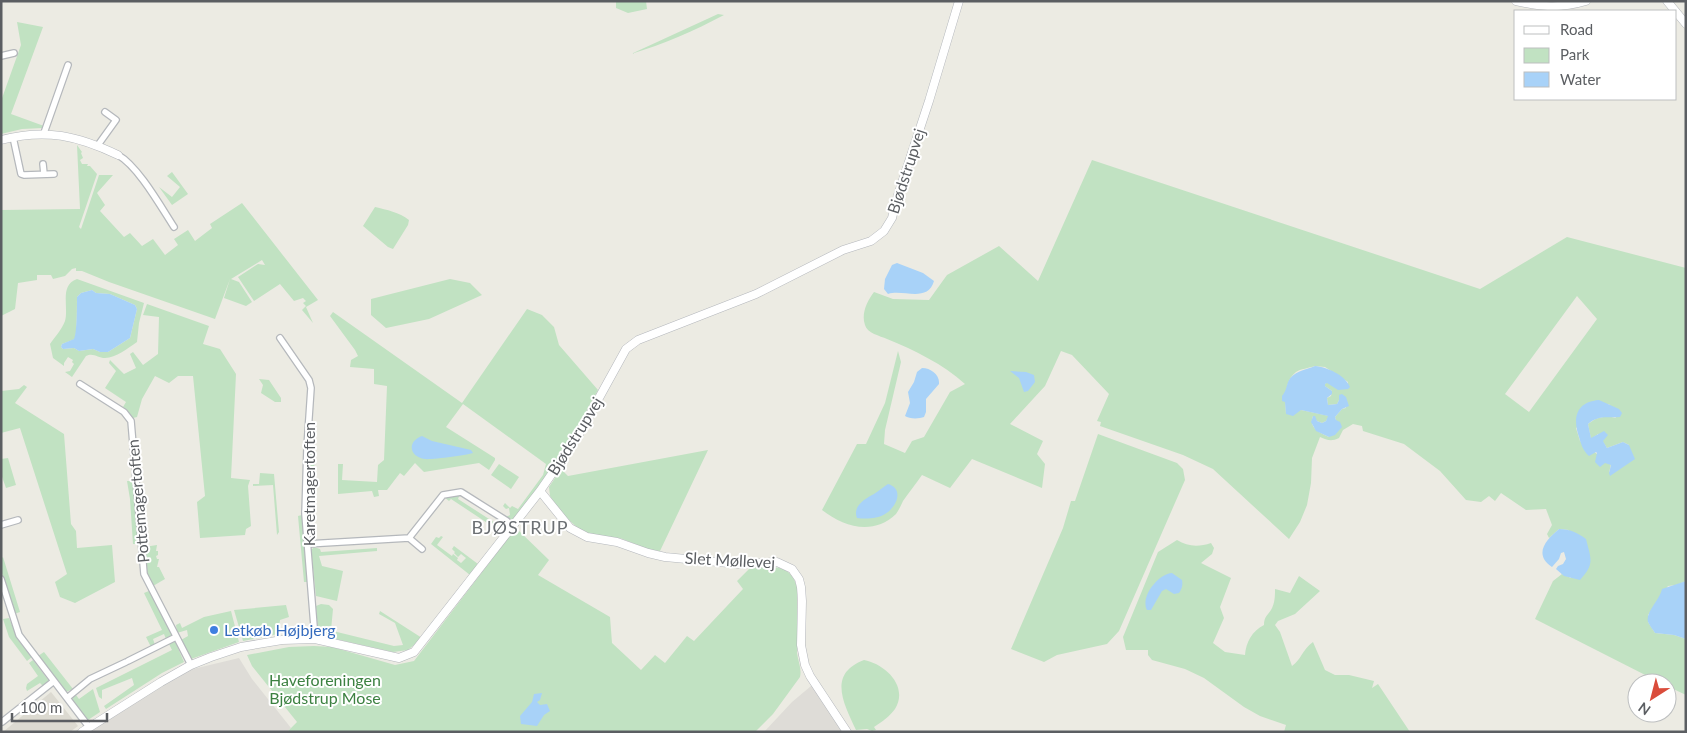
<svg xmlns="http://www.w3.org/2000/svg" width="1687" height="733" font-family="Lato,sans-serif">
<rect width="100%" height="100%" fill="#ecebe3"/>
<path fill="#dedcd7" d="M239,658L252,679L291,728L287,732H74L148,686L193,669Z
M817,681L852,732H764L792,702Z"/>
<path fill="#dcdad1" d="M51,692L78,726L70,732H3Z"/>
<path fill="#c1e2c2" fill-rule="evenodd" d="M616,1H646L647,9L628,13L616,8Z
M718,14L724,15C694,31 664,44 631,54Z
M17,22L43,27L11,114L44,126L43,128L22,129L1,134V101L21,45Z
M77,145L82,152L81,153L83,158L80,160L82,164H88L87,166H90L97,174L79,227L81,229L99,175H113L97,193L105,205L100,211L124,237L130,233L142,246L153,239L165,255L178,245L174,239L188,230L195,241L212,228L210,224L242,203L318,300L306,307L313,323L302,310L306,306L303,303L306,301L303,298L294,301L280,284L254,301L238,277L258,264L265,265L262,260L231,279L239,282L252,302L246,306L224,298L230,279L215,319L109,282L82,271H76V268L72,269L65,276L53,279L51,275H37V280L18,283L15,309L1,316V210L80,209Z
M1092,160L1480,289L1567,237L1686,268V581L1676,585L1668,586L1648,615V622L1655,633L1674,635L1686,639V695L1667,686V683H1661L1535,619L1553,581L1562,574L1571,578L1569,530L1559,529L1549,538L1547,534L1552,525L1546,509L1526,510L1501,493L1495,501L1489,496L1481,502L1466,500L1440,471L1404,444L1363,431L1362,426L1353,424L1343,430L1339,438C1331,442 1327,440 1320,437L1312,458L1311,483L1307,505L1300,522L1289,539L1213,469L1183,455L1100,426L1101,422L1097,421L1109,394L1072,355L1061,351L1045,386L1010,424L1043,441L1037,454L1045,464L1042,488L972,459L950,488L922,475C916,484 909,492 903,501C901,505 899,510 896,514C873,536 844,527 822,510L857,444H866L885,403L898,351L901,362L885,430L884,444L905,453L912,441L924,437L950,392L965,384C943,364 914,350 887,339C880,336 867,333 865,325C861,314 867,301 874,292L893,299L929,300L947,275L999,246L1038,281ZM1577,296L1597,319L1529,412L1505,394ZM1315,366L1325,367L1348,382V389H1338L1327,382L1325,384V386L1332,391L1331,396L1327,398L1328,405L1337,404L1340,398L1346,397V408L1342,409L1335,417L1336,420L1329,437C1320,433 1308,428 1313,416L1317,421L1322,423L1326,421L1329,416L1301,410L1286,414C1285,400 1284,381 1296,372C1300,369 1309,368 1315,366ZM1609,404L1616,418C1606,415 1596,417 1588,424L1591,439L1598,434L1607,448L1623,442L1629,445L1609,473L1611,464L1597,459V454L1580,441L1576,428Z
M172,172L188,194L172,205L159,187L172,197L180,187L167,176Z
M375,207C387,210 399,212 409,220L408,225L393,249L388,247L363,226Z
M77,279L144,303L139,323L137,342C128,348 116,358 105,358C98,358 93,352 86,356L72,377L65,372L70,371L74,364L72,362L73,360L68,357L64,363V366L53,358L50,344C55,337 62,329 65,321C69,307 59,285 77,279ZM92,290L96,293L110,294L135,305L137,309L130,338L108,352H100L93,349L79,351L74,348L63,349L61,347L62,344L75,339C77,333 77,306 77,297L81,293Z
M450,279L470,283L482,295L429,319L386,328L371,315V299Z
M147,304L209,326L203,344L220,349L236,374L231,478L250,480L248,486L251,526L246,529L245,535L200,538L197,502L205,496L193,376H178L169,383L155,376L142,399L137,417L133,418L123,407L126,402L105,388L116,371L109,363L110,360L124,374L136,368L130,354L133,352L143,365L158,354L159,317L143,315Z
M527,309L542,315L554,327L559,345L598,390C573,437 545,481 513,523L508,520L509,519L506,517L510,515L509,508L506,509L503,506L505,503L510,508L512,506L518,509L543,475L546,464L463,404L446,427L495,458V460L489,470L479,463L424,472L415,463L404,476L400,473L387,490H378L379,496L374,497L372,491L338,494V464H343L342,480L377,482L378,465L384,460L387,386L374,384V369L350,367L351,360L358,356L355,350L330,316L333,312L462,403Z
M259,379L269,380L281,398V402H275L261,393L263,385Z
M24,385L27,387L15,403L64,434L71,524L76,531L77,548L112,545L115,582L75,603L60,597L55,582L67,574L20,428L1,433V391L19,389Z
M1098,434L1177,463L1183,469L1185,480L1119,631L1107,644L1057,655L1044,662L1011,649L1063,528L1071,501H1075Z
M310,450L315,451L313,495L315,512L310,514C304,502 309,465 310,450Z
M708,450L660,551L650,550L620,538L603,537L590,534L578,528L563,515L550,496L549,487L561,469L568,476Z
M8,458L16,485L6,488L1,474V459Z
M499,464L519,477L511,489L491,475Z
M260,473L274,474L279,532L277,535L273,485L253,486V484H259Z
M127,481H133L134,482L139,544H133L130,499Z
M460,494L458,499L503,528L507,522L511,525L504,534L451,499L449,501L444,497Z
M302,515L308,582H304L298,516Z
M516,528L549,560L538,575L610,617L612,643L641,670L655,655L665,663L687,636L694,641L743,589L737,581L750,568C771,567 790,562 797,587V653C798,661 802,669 800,677L773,714L755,732H287L297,722L252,666L247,655L289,647L314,646L332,647L395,665L414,661Z
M441,536L443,537L437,545L452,556L453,554L458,558L457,560L461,563L466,558L461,554L458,557L454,553L455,552L452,549L454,546L478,564L470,575L431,544L436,537L439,538Z
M1177,540C1188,547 1199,547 1211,543L1214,548L1212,554L1201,563L1231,578L1220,607L1224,618L1213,643L1225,652L1245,655C1246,642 1252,631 1264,625C1264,617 1267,616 1271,610C1275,603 1275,596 1275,589L1290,593L1299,576L1320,591L1295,614L1278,621L1275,625L1280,632L1292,666C1301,660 1302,650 1313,642L1325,670L1335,675H1349L1374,681L1372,688L1378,684L1410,732H1284L1286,725L1260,716L1244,707L1204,678L1185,669L1152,660L1148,655V650H1126L1123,637L1158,552Z
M157,545L156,551H158V555L156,556L157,559H159L157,567H159L165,579L153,586L147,573L144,547Z
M314,547L320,549L321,552L377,548V551L319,556L322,566L343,571L337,601L316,596L311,550Z
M3,557L20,612L14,614L1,570V559Z
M149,591L172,635L166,639L164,634L153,639L155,645L151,647L146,637L162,630L144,593Z
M321,604L329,605L333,609L331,630L333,631L394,646L403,645L395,623L379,614L380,611L422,638L408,650L393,652L322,636L318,631L316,606Z
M286,605L289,617L280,620L278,634L243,641L234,610Z
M231,611L239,642L191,659L181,640L188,636L187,630L177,633L176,625L180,623L182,628L204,617Z
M9,618L18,640L32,657L27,661L9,637L3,619Z
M175,641L184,662L162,673L106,709L104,706L134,685L132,678L102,690V699L99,697L96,688L172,650L169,644Z
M44,652L73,689L66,692L38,656Z
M33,660L49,681L43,686L40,683L27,691L26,688L27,684L38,676L29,663Z
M864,660C885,664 909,686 895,709C890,716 882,722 874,727L876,730L872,731L867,729L856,730C844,704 827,674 864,660Z
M93,689L100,712L88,720L72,700L73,697L76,695L79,699Z"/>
<path fill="#a8d2f8" d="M897,263L923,273L934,281C928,303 903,289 888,294L884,289L885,279L892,265Z
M92,290L96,293L110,294L135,305L137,309L130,338L108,352H100L93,349L79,351L74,348L63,349L61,347L62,344L74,339C77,333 77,306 77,297L81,293Z
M1315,366C1327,367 1345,375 1350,387L1348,389L1338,390L1327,383L1325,384V386L1332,391V394L1327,398L1328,405L1337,404L1339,400V395L1342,394L1346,397L1349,406L1342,409L1335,417L1336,420L1340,422L1342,427L1335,435L1329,437L1316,431L1311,422L1313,416H1315L1317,421L1322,423L1326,421L1328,416L1301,410L1293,416L1286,414L1285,402L1282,401V396C1286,391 1286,388 1288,382C1293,371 1305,370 1315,366Z
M922,368C931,368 940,375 939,384L926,399V412L924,417C919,419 909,419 905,416L910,403L908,392L914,382L917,372Z
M1010,371L1026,372L1034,375L1035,382L1028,391L1024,392L1019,378Z
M1599,400L1619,409L1622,413L1620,417C1607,418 1598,415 1588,424L1591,438L1604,431L1608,435L1603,441L1607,448L1623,442L1629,445L1635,459L1610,476L1609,473L1611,465L1605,463L1600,467L1595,462L1597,453L1596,452L1589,456C1582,450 1581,443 1578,434C1573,416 1577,402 1599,400Z
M422,436L432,441L471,450L473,453C468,455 430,460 425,459C410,457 406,442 422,436Z
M888,484C905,489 896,508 885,514C877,519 866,519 857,518C852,506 866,498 874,494C879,491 883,487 888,484Z
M1559,529C1570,529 1578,533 1586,539C1591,559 1595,564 1580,580L1564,576L1556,569L1558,566L1563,564L1566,559L1564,552L1561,553L1559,559L1552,567C1533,554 1546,540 1559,529Z
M1172,573L1182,580C1183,585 1182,589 1179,593L1174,594L1166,589L1162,591L1151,610H1147C1140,597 1158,574 1172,573Z
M1686,581V639L1674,635L1655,633C1653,630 1650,626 1648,622C1645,612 1660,600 1662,589Z
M542,693L540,700L537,702L540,705L547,704L550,711L544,715L537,726L521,724L520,716L532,702L534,694Z"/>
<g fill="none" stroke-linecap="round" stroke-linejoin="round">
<g stroke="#b5b8bc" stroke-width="8">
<path id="street" d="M1,56L14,53
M44,133L68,65
M13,137L21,174L24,175L54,174
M98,145L116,120L105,112
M118,155C138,166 161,207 174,227
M43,164L44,174
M280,338L309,380L311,388L307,447L305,514L315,639
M80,384L124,412L131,421L144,574L191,665
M1,525L18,520
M409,538L422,549
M307,544L409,538L443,495L461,492L507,521
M1,579L19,635L89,727
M128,661L176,637
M67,698L90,679L126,662
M2,722L54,681"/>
</g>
<g stroke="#b4b7bc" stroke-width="9">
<path id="secondary" d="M1516,1C1542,7 1559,9 1586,1
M1667,1L1686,24
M1,140C46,128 78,136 118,155
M540,491L570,528L587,537L617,542L648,553L665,557L739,564L777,562L792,569L799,579L801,587L802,601L801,645L805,665L810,676L847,732
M82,732L161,682L191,665L211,657L241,647L282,640L315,639L399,658L414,652L540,491L578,436L626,349L638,340L756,294L843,250L871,241L884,231L892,218L898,195L929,101L959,1"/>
</g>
<use href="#street" stroke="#fff" stroke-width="5.5"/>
<use href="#secondary" stroke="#fff" stroke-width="8"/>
</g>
<circle fill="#3f7fe0" stroke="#fff" stroke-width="2" cx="214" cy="630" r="5"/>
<g text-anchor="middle" stroke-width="4" stroke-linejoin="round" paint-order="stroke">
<g font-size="16" fill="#5b5e62" stroke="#fff">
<text transform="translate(906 171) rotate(-72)" y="6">Bjødstrupvej</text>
<text transform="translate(575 436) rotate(-58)" y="6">Bjødstrupvej</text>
<text transform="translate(309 484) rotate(-90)" y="6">Karetmagertoften</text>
<text transform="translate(138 501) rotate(-95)" y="6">Pottemagertoften</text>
<text transform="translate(730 560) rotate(3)" y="6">Slet Møllevej</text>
</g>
<g font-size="16" fill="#366cbe" stroke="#fff" text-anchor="start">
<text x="224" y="636">Letkøb Højbjerg</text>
</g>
<g font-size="16" fill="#3c8141" stroke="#fff">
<text x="325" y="686">Haveforeningen<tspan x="325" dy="18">Bjødstrup Mose</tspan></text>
</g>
<g font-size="18" letter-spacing="1" fill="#6c7074" stroke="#fff">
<text x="520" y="534">BJØSTRUP</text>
</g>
</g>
<rect width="1687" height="733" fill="none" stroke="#5b5e62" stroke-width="5"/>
<rect x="1514" y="10" width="162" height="90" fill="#ffffff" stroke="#bdbfc0"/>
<rect x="1524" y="26" width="25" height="8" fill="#ffffff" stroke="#bdbfc0"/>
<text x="1560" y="35" font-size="15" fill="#5b5e62">Road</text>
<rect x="1524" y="48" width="25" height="15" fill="#c1e2c2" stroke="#bdbfc0"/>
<text x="1560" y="60" font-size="15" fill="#5b5e62">Park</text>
<rect x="1524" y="72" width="25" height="15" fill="#a8d2f8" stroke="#bdbfc0"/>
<text x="1560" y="85" font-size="15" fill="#5b5e62">Water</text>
<g transform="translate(1652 698) rotate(216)"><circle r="24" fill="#ffffff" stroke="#bdbfc0"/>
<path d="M0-4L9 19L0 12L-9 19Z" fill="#da4c3b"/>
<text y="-8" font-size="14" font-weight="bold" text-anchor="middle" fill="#5b5e62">N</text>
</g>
<path d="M12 713v8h95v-8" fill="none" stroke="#5b5e62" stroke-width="2.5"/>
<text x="20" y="713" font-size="15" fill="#5b5e62" stroke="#ffffff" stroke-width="4" paint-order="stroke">100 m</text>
</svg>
